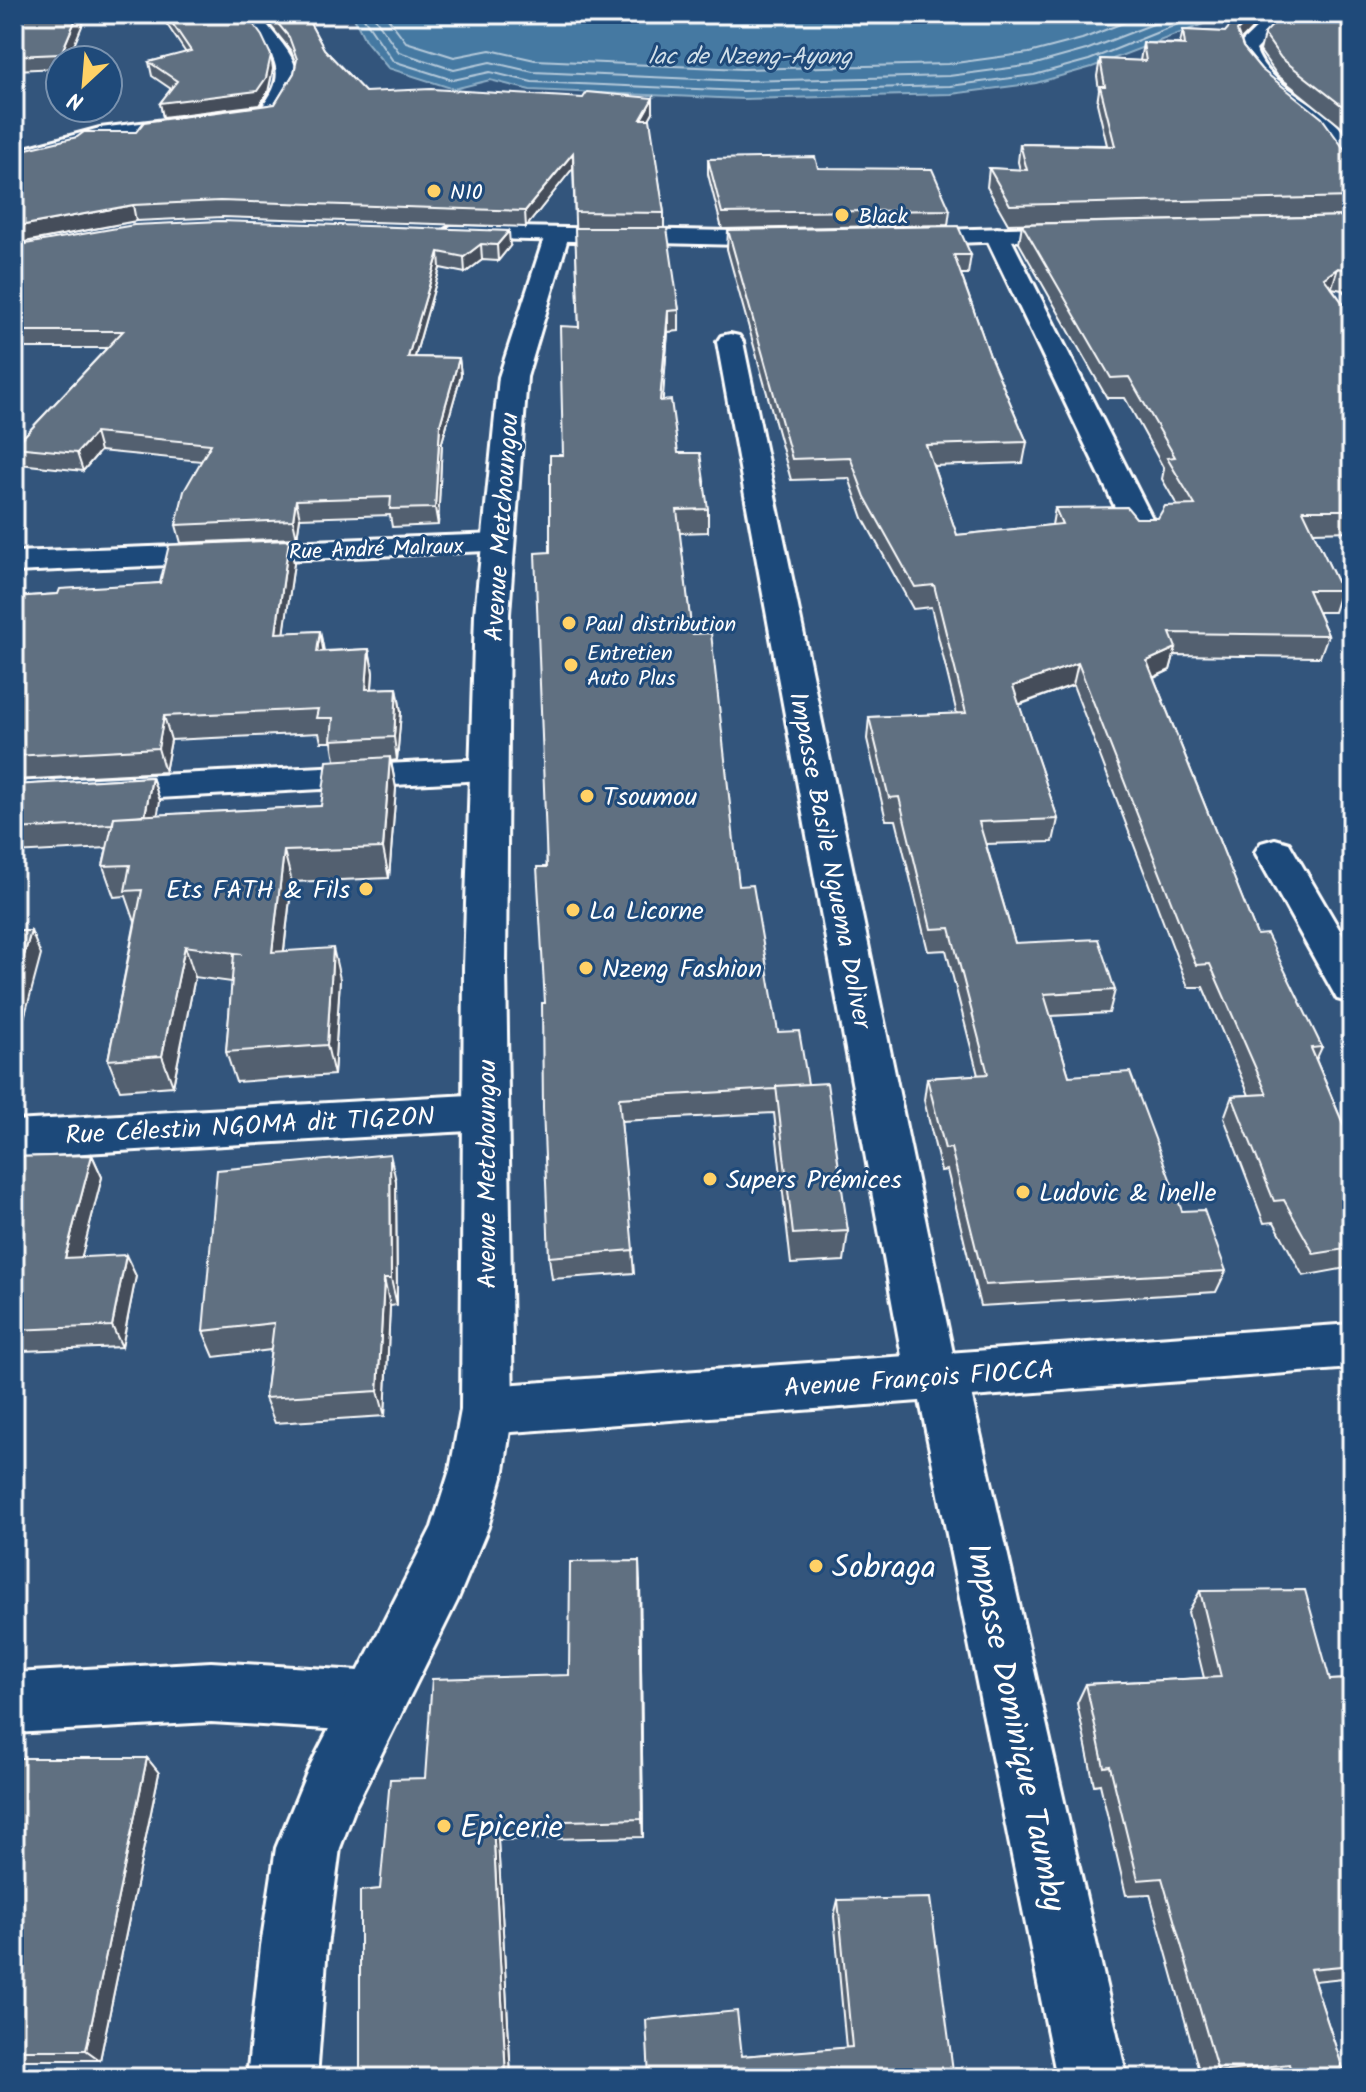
<svg xmlns="http://www.w3.org/2000/svg" width="1366" height="2092" font-family="Kalam,sans-serif">
<rect width="100%" height="100%" fill="#33557c"/>
<filter id="ink" filterUnits="userSpaceOnUse"><feTurbulence type="fractalNoise" baseFrequency=".0125" numOctaves="2"/><feDisplacementMap in="SourceGraphic" scale="16" xChannelSelector="R" yChannelSelector="G"/><feConvolveMatrix kernelMatrix="1 2 1 2 8 2 1 2 1" color-interpolation-filters="sRGB"/></filter>
<g filter="url(#ink)">
<path fill="#4479a2" stroke="#8fafc7" stroke-width="2" d="M352,14H1214L1206,23L1092,67L1036,83L951,94L743,99L530,90L490,80L454,89L388,68L365,40Z"/>
<g fill="none" stroke-linecap="round" stroke-linejoin="round">
<path stroke="#b4c9da" stroke-width="2" d="M361,14L393,61L453,80L490,72L532,82L743,91L950,86L1034,75L1089,60L1203,14
M372,14L399,52L454,70L490,62L533,72L743,81L949,76L1032,65L1086,50L1179,14
M385,14L406,42L454,57L490,50L535,60L743,69L948,64L1029,53L1082,39L1146,14"/>
<g stroke="#fff" stroke-width="6">
<path id="minor" d="M241,14H259C291,58 315,67 275,117L102,140L14,165V151L100,128L261,108C296,66 265,49 241,14Z
M1271,14H1291L1256,50C1271,94 1335,103 1351,147C1354,154 1352,164 1352,172L1344,170C1335,156 1327,140 1315,129C1288,104 1248,86 1236,49L1239,45Z
M997,228L1009,235L1158,530L1153,537H1131L1126,530L985,235Z
M730,334L739,336L743,342L954,1358L959,1360L967,1376L1127,2078H1057L919,1396L914,1394L906,1378L717,342L721,336Z
M498,534L509,536L514,543L509,550L14,572V552Z
M489,759L502,763L508,771L502,779L14,806V782Z
M1275,839L1289,843L1352,951V1003L1337,999L1255,852L1261,843Z
M486,1094L502,1100L509,1112L502,1124L486,1130L14,1157V1121Z
M211,1662L376,1672L397,1681L406,1702L397,1723L376,1732L211,1722L14,1733V1673Z"/>
</g>
<g stroke="#fff" stroke-width="6">
<path id="tertiary" d="M451,226L786,232L798,239L786,246L443,238L439,233Z
M1078,226L1090,233L1086,238L903,245L891,238L903,231Z
M1352,1324V1368L487,1434L468,1427L461,1410L468,1393L487,1386Z"/>
</g>
<g stroke="#fff" stroke-width="6">
<path id="secondary" d="M556,231L568,238L527,377L509,614L506,968L513,1410L504,1470L488,1527L457,1601L356,1805L340,1848L327,1946L317,2078H247L261,1946L276,1848L308,1770L432,1527L450,1470L461,1410L464,968L475,614L499,377L544,238Z"/>
</g>
<use href="#minor" fill="#1f4a7a" fill-rule="evenodd"/>
<use href="#tertiary" fill="#1f4a7a" fill-rule="evenodd"/>
<use href="#secondary" fill="#1f4a7a" fill-rule="evenodd"/>
</g>
<path fill="#53606f" stroke="#fff" stroke-width="2" d="M14,14L68,60H60V68L14,70Z
M160,14H246L271,55L273,69L268,92L259,105L163,117L160,103L171,89L152,76L149,62L186,53Z
M261,14H305L324,49L365,92L653,112L649,119L664,213V228L679,310V331L668,332L662,401L678,453L708,509V532L679,533L692,634L739,886L778,1032L808,1084L848,1231L844,1261L791,1264L774,1113L621,1121L634,1273L552,1279L549,1257L545,1003L550,552L579,327L573,168L526,227L223,217L136,221L14,244V152L136,132L275,104L294,73L296,64L291,51Z
M1267,14L1241,40L1243,47L1261,69L1347,153L1352,155V216L1008,224L987,187L989,168L1020,170L1018,162L1020,144L1107,145L1097,103L1099,90L1097,76L1100,59L1140,61L1143,43L1180,44L1183,30L1225,32Z
M1352,14V144L1345,130L1277,75L1260,51L1264,34Z
M708,159L818,168L950,210L948,225L722,229L708,174Z
M1352,216V308L1351,299L1342,290L1332,288L1348,310H1352V531L1313,532L1341,590L1334,612H1318L1328,635L1320,657L1174,655L1170,670L1154,678L1257,935L1322,1047L1316,1060L1352,1145V1267L1303,1276L1274,1222L1264,1223L1224,1118L1232,1096L1249,1095L1203,987H1188L1073,685L1019,705L1058,819L1053,842L986,844L1015,943L1115,990L1109,1013L1051,1016L1069,1076L1182,1211L1226,1271L1216,1292L980,1306L947,1170L941,1171L924,1100L927,1078L978,1075L946,950L928,951L896,820H886L867,739L869,717L957,714L931,607L913,609L863,518L849,478L791,480L727,249L728,230L971,255L968,274H961L990,356L1027,442L1023,463L933,466L957,535L1052,525L1055,508L1136,518H1158L1177,505L1162,479L1164,469L1125,398H1107L1019,243L1022,224Z
M220,221L510,246L498,261L482,260L465,273L440,268L415,357L459,358L461,375L442,442L438,525L392,527L390,515L300,518L297,538L181,543L176,525L202,461L100,451L83,471L20,464L14,447L107,348H14V246Z
M294,563L284,633L320,631L324,651L369,649L373,673L372,689L397,688L401,712L397,760L391,761L396,788L389,878L292,882L284,951L340,979L334,1075L236,1082L226,1052L232,982L195,977L173,1086L120,1090L108,1060L135,922L126,896L114,897L103,866L107,848L14,853V785L152,777L160,801L157,815L321,806L335,760L332,742H321L319,733L171,740L165,772L14,780V597L58,594L160,583Z
M1352,812V844L1345,830Z
M1352,915V945L1345,932Z
M92,1155L102,1177L81,1258L136,1276L122,1347L22,1351L14,1389V1157Z
M396,1181L397,1305L390,1306L385,1416L275,1423L265,1398L271,1350L214,1357L203,1331Z
M640,1583L643,1837L498,1840L511,2078H360L380,1889L425,1778L569,1675Z
M1200,1591L1330,1680L1352,1679V1977L1314,1981L1346,2078H1273L1272,2075L1251,2078H1201L1150,1894L1126,1895L1100,1784L1094,1785L1077,1703L1086,1684L1204,1678L1188,1612Z
M14,1758H147L159,1773L100,2060H14Z
M838,1900L954,2078L742,2056L846,2048L834,1916Z"/>
<path fill="#444e5a" stroke="#fff" stroke-width="2" d="M78,14H87L68,60H63L61,54Z
M1254,14H1267L1234,47L1237,31Z
M271,55L273,69L268,92L259,105L163,117L160,103Z
M653,98V112L641,134V119Z
M573,153V168L526,227L525,211Z
M133,205L136,221L14,244V227Z
M509,231L510,246L498,261L497,245Z
M481,244L482,260L465,273L464,257Z
M439,252L440,268L410,374L408,357Z
M1338,268L1332,287L1318,297L1324,278Z
M668,311V332L661,423L660,401Z
M459,358L461,375L442,442L438,525L435,508L440,425Z
M95,433L100,451L83,471L77,453Z
M296,500L300,518L297,538L293,520Z
M289,540L294,563L281,657L276,633Z
M320,631L324,655L317,652Z
M1176,648L1170,670L1141,683L1147,661Z
M369,649L373,673L370,712L366,689Z
M1078,663L1073,685L1009,708L1013,686Z
M397,688L401,712L397,760L394,737Z
M164,716L171,740L165,772L158,748Z
M390,757L396,788L389,878L383,848Z
M152,777L160,801L152,846L144,822Z
M284,851L292,882L280,982L272,952Z
M31,931L41,955L18,1041L14,1033V991Z
M185,946L195,977L173,1086L162,1056Z
M333,948L340,979L334,1075L327,1045Z
M390,1154L396,1181L397,1305L391,1279Z
M92,1155L102,1177L76,1279L65,1258Z
M126,1255L136,1276L122,1347L112,1326Z
M384,1279L390,1306L385,1416L378,1391Z
M14,1338L22,1351L14,1389Z
M639,1561L640,1583L643,1837L642,1819Z
M147,1758L159,1773L100,2060L86,2050Z
M493,1823L498,1840L511,2078H506Z"/>
<path fill="#617081" stroke="#fff" stroke-width="2" d="M14,14H78L61,54L14,56Z
M166,14H246L262,36L271,55L266,78L257,91L160,103L177,81L149,62L191,51Z
M270,14H305L324,49L365,92L431,89L583,98L587,92L653,98L641,119H650L664,213L575,212L573,153L525,211L220,201L133,205L14,227V152L77,137L84,132H136L144,122L275,104L294,73L297,59L289,37Z
M1240,14H1254L1237,31L1243,47L1261,69L1322,118L1347,153L1352,155V197L1010,205L989,168L1027,170L1020,144L1115,146L1100,86H1105L1100,59L1146,61L1143,43L1185,45L1183,30L1225,32Z
M1283,14H1352V116L1350,112L1281,58L1264,34Z
M815,157L818,168L932,169L950,210L722,213L708,159Z
M1352,216V274L1347,270L1338,268L1324,278L1348,310H1352V510H1303L1341,590H1308L1328,635L1170,633L1176,648L1147,661L1257,935L1267,934L1322,1047L1311,1048L1352,1145V1248L1314,1254L1284,1200L1274,1201L1232,1096L1267,1094L1210,964L1196,965L1078,663L1013,686L1058,819L979,822L1015,943L1098,939L1115,990L1044,994L1069,1076L1130,1072L1182,1211L1204,1210L1226,1271L985,1285L951,1148L945,1149L927,1078L988,1074L950,928L931,929L899,797L889,798L869,717L966,713L934,585L915,587L865,497L850,457L792,459L728,230L958,226L971,255H954L990,356L1027,442L926,445L957,535L1062,524L1055,508L1127,507L1136,518H1158L1165,506L1195,505L1167,458L1175,457L1129,377L1111,378L1022,224Z
M220,221L509,231L497,245L481,244L464,257L439,252L408,357L459,358L440,425L435,508L390,509L391,497L296,500L293,520L176,525L184,491L211,444L95,433L77,453L14,447L123,331H14V246L134,225Z
M575,228H667L679,310L668,311L660,401L671,400L678,453H700L708,509L677,510L692,634L711,633L739,886L753,885L778,1032L799,1031L808,1084L776,1086V1089L619,1098L633,1250L549,1257L543,1108L542,1003H545L537,867H547L535,553L550,552V455H563L560,326L579,327Z
M289,540L276,633L320,631L317,652L369,649L366,689L397,688L394,737L331,740L333,718H316L318,709L164,716L158,748L14,756V597L58,594L60,589L160,583L169,545Z
M390,757L383,848L284,851L272,952L333,948L327,1045L226,1052L234,954H242L185,946L162,1056L108,1060L142,890L125,891L130,865L103,866L114,817L321,806L327,761Z
M152,777L145,815L114,817L113,824L14,829V785Z
M14,931H31L14,991Z
M827,1083L848,1231L793,1234L776,1086Z
M390,1154L391,1279H384L378,1391L265,1398L274,1323L203,1331L217,1170Z
M92,1155L65,1258L126,1255L112,1326L14,1330V1157Z
M639,1561L642,1819L493,1823L506,2078H360V1891L380,1889L390,1779L425,1778L432,1679L569,1675L570,1562Z
M1305,1590L1330,1680L1352,1679V1965L1310,1969L1346,2078H1293L1289,2064L1218,2072L1162,1878L1138,1880L1110,1766L1104,1767L1086,1684L1221,1677L1200,1591Z
M14,1758H147L86,2050H14Z
M930,1898L954,2078H649L646,2020L737,2011L742,2056L852,2047L838,1900Z"/>
</g>
<g fill="#ffd166" stroke="#1f4a7a" stroke-width="3">
<circle cx="434" cy="191" r="8"/>
<circle cx="842" cy="215" r="8"/>
<circle cx="569" cy="623" r="8"/>
<circle cx="571" cy="665" r="8"/>
<circle cx="587" cy="796" r="8"/>
<circle cx="366" cy="889" r="8"/>
<circle cx="573" cy="910" r="8"/>
<circle cx="586" cy="968" r="8"/>
<circle cx="710" cy="1179" r="8"/>
<circle cx="1023" cy="1192" r="8"/>
<circle cx="816" cy="1566" r="8"/>
<circle cx="444" cy="1826" r="8"/>
</g>
<g text-anchor="middle" stroke-width="6" stroke-linejoin="round" paint-order="stroke">
<g font-size="22" fill="#fff" stroke="#1f4a7a" text-anchor="start">
<text x="450" y="199">N10</text>
<text x="858" y="223">Black</text>
<text x="585" y="631">Paul distribution</text>
<text x="587" y="660">Entretien<tspan x="587" dy="25">Auto Plus</tspan></text>
</g>
<g font-size="22" fill="#fff" stroke="#1f4a7a">
<text transform="translate(376 548) rotate(-2)" y="8">Rue André Malraux</text>
</g>
<g font-size="24" font-style="italic" fill="#d0dee8" stroke="#1f4a7a">
<text x="750" y="64">lac de Nzeng-Ayong</text>
</g>
<g font-size="26" fill="#fff" stroke="#1f4a7a">
<text transform="translate(501 527) rotate(-86)" y="9">Avenue Metchoungou</text>
<text transform="translate(831 860) rotate(79)" y="9">Impasse Basile Nguema Doliver</text>
<text transform="translate(250 1125) rotate(-3)" y="9">Rue Célestin NGOMA dit TIGZON</text>
<text transform="translate(486 1174) rotate(-90)" y="9">Avenue Metchoungou</text>
<text transform="translate(919 1378) rotate(-4)" y="9">Avenue François FIOCCA</text>
</g>
<g font-size="26" fill="#fff" stroke="#1f4a7a" text-anchor="start">
<text x="603" y="805">Tsoumou</text>
<text x="350" y="898" text-anchor="end">Ets FATH &amp; Fils</text>
<text x="589" y="919">La Licorne</text>
<text x="602" y="977">Nzeng Fashion</text>
<text x="726" y="1188">Supers Prémices</text>
<text x="1039" y="1201">Ludovic &amp; Inelle</text>
</g>
<g font-size="32" fill="#fff" stroke="#1f4a7a" text-anchor="start">
<text x="832" y="1577">Sobraga</text>
<text x="460" y="1837">Epicerie</text>
</g>
<g font-size="32" fill="#fff" stroke="#1f4a7a">
<text transform="translate(1017 1727) rotate(78)" y="11">Impasse Dominique Taumby</text>
</g>
</g>
<rect width="1366" height="2092" fill="none" stroke="#1f4a7a" stroke-width="48"/>
<rect x="24" y="24" width="1318" height="2044" fill="none" stroke="#fff" stroke-width="3" filter="url(#ink)"/>
<g transform="translate(84 84) rotate(206)"><circle r="38" fill="#1f4a7a" stroke="#7992af" stroke-width="2"/>
<path d="M0-6L14 30L0 20L-14 30Z" fill="#ffd166"/>
<text y="-12" font-size="22" font-weight="bold" text-anchor="middle" fill="#ffffff">N</text>
</g>
</svg>
